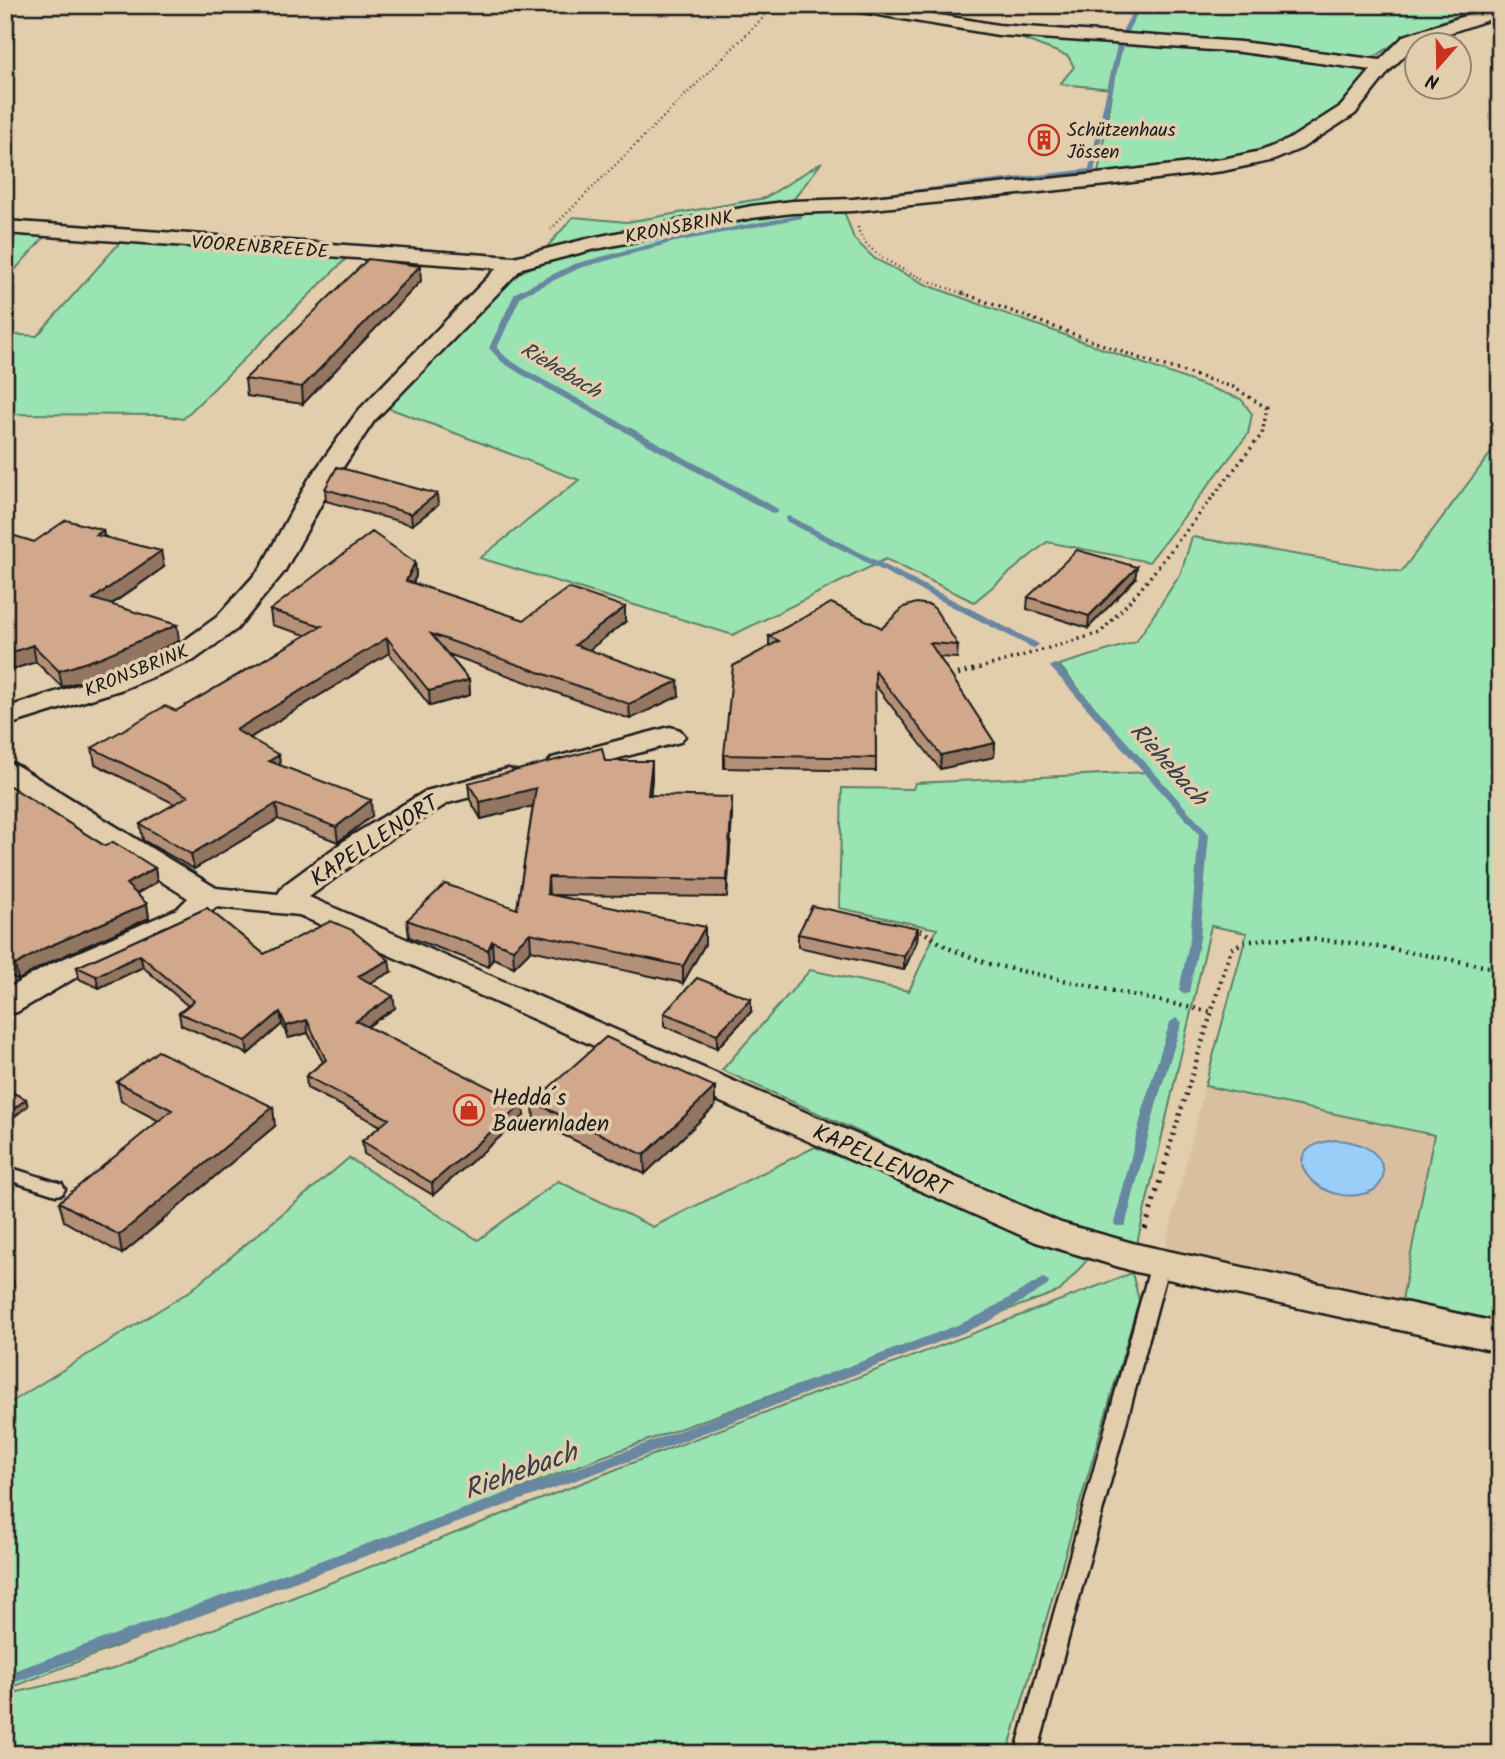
<svg xmlns="http://www.w3.org/2000/svg" width="1505" height="1759" font-family="Kalam,sans-serif">
<rect width="100%" height="100%" fill="#e2cdac"/>
<filter id="ink" filterUnits="userSpaceOnUse"><feTurbulence type="fractalNoise" baseFrequency=".0143" numOctaves="2"/><feDisplacementMap in="SourceGraphic" scale="14" xChannelSelector="R" yChannelSelector="G"/><feConvolveMatrix kernelMatrix="1 2 1 2 8 2 1 2 1" color-interpolation-filters="sRGB"/></filter>
<g filter="url(#ink)">
<path fill="#d9bf9f" d="M1205,1086L1434,1135L1402,1300L1164,1253Z"/>
<path fill="#9ae4b3" stroke="#5b8068" stroke-width="2" d="M1138,5H1498C1465,12 1433,23 1403,38C1388,46 1380,57 1364,60L1122,37Z
M1007,33L1242,49L1364,68L1369,73L1334,113L1274,149L1224,160L1098,174L1112,89L1060,84L1074,67L1068,56Z
M822,162L793,200L546,248L573,217L627,222L765,198Z
M838,210L845,214L854,239L875,259L927,285L1241,399L1252,414L1248,434L1149,562L1047,542L974,602L886,559L733,635L480,558L579,480L378,404L507,278L558,256L731,220Z
M5,230L48,233L5,281Z
M123,239L350,255L183,419L162,415L5,414V334L37,336Z
M1500,441V1321L1402,1300L1434,1135L1205,1086L1247,933L1211,926L1134,1256L722,1070L810,970L909,991L937,929L839,908L842,788L913,789L915,783L1146,772L1059,665L1136,642L1181,573L1192,537L1401,572Z
M815,1147L1088,1259L1060,1291L596,1459L5,1690V1406L190,1291L349,1158L478,1240L558,1181L653,1227Z
M1132,1273L1139,1300L1007,1754H5V1695L110,1670L637,1461Z"/>
<path fill="#9acef8" stroke="#6887a0" stroke-width="2" d="M1336,1140C1346,1141 1357,1142 1367,1148C1388,1160 1391,1188 1363,1194C1316,1206 1268,1147 1336,1140Z"/>
<g fill="none" stroke-linecap="round" stroke-linejoin="round">
<path fill="#6887a0" fill-rule="evenodd" d="M1136,5H1142L1126,35L1121,36L1120,35Z
M1121,39L1124,41L1094,172L869,199L866,197L869,195L1089,169L1118,41Z
M800,215L802,216V218L675,242L580,268L521,296L497,348L507,358L524,369L778,509V513H772L744,498L519,373L502,362L489,348L515,293L574,264L674,238Z
M789,516L1037,643L1039,645L1034,648L1031,647L786,521V517Z
M1055,664L1058,665L1209,834L1200,938L1189,992L1185,994L1179,990L1190,938L1199,834L1052,669L1050,667L1052,665Z
M1176,1018L1182,1022L1158,1098L1126,1223L1124,1226H1116L1114,1223L1146,1098L1170,1022Z
M1043,1278L1047,1280L1049,1283L1047,1286L990,1321L965,1332L657,1451L5,1686V1674L647,1443L955,1326L980,1315Z"/>
<g stroke="#1c1c1c" stroke-width="5">
<path id="service" d="M5,1166L62,1184L65,1189L62,1194L56,1195L5,1179Z
M1160,1257L1167,1259L1169,1264L1037,1754H1015L1151,1264L1153,1259Z"/>
</g>
<g stroke="#1c1c1c" stroke-width="5">
<path id="minor" d="M840,5H882L998,25L1241,42L1380,60L1404,36L1498,5L1500,16L1416,44L1390,70L1355,114L1302,148L1274,160L1223,171L1107,185L853,211L793,213L752,218L591,250L522,268L374,421L335,479L284,572L237,629L194,660L123,689L5,726V708L103,677L174,648L217,617L260,569L309,479L358,411L497,268L5,233V221L514,257L591,238L752,206L793,201L853,199L1107,173L1223,159L1261,151L1288,140L1341,106L1371,70L1241,52L998,35L849,10Z
M670,727L680,730L685,736L680,742L562,773L552,770L547,764L552,758Z
M5,762L16,765L216,888L278,894L284,885L348,838L426,791L508,769L519,772L523,778L519,784L448,803L370,852L309,897L1061,1223L1136,1244L1500,1323V1352L1136,1272L1036,1242L299,915L216,907L199,923L73,979L17,1012L5,1015V990L49,965L177,909L188,898L5,784Z"/>
</g>
<path stroke="#1c1c1c" stroke-width="2.5" stroke-dasharray="1 3.5" stroke-linecap="butt" d="M858,227C862,260 939,285 967,295
M551,229L776,5"/>
<path stroke="#1c1c1c" stroke-width="3.5" stroke-dasharray="2 4.5" stroke-linecap="butt" d="M962,293L1139,358L1233,387L1267,408L1262,434L1139,591L1100,633L970,671"/>
<path stroke="#1c1c1c" stroke-width="4.5" stroke-dasharray="2 5" stroke-linecap="butt" d="M958,674L976,669
M913,929L922,931L948,948L989,964L1211,1012
M1169,1149L1231,949C1272,919 1446,960 1500,969"/>
<path stroke="#1c1c1c" stroke-width="5" stroke-dasharray="2.5 7" stroke-linecap="butt" d="M1145,1229L1170,1148"/>
<use href="#service" fill="#e2cdac" fill-rule="evenodd"/>
<use href="#minor" fill="#e2cdac" fill-rule="evenodd"/>
</g>
<path fill="#b49078" stroke="#1c1c1c" stroke-width="2" d="M421,281L303,404L247,396L245,379Z
M325,489L438,505L412,525L326,501Z
M103,530L104,536L164,567L111,605L179,641L102,675L62,687L36,662L13,669H5V533L34,542Z
M415,562L416,576L413,583L524,620L625,622L588,650L679,696L630,719L448,654L469,680L470,695L430,706L389,653L250,738L280,765L372,816L338,842L278,819L194,869L143,840L140,824L175,804L95,764L92,748L176,711L306,635L272,625L270,610Z
M1135,579L1088,628L1027,609L1028,597Z
M882,628L958,645L957,658L939,657L995,743L994,757L940,769L875,685L876,771L724,768V755L769,646V636Z
M605,761H652V778L650,795L732,814L727,897L549,895L705,927V944L683,983L531,950L514,967L493,958L489,967L409,937L407,920L517,909L533,806L481,819L470,800L468,783Z
M5,783L105,846L155,868L157,882L136,894L147,904L149,918L48,963L18,980L5,973Z
M207,908L264,954L391,972L370,982L395,1008L367,1027L524,1116L433,1195L364,1154L362,1141L381,1126L307,1088L306,1076L323,1062L308,1033L288,1038L282,1024L248,1054L181,1025L179,1013L188,1006L143,967L99,988L79,979L77,967Z
M918,928L917,941L904,970L798,947V934Z
M751,1012L717,1048L664,1026V1013Z
M117,1082L275,1126L122,1254L64,1221L59,1202L159,1121L121,1101Z
M533,1102L715,1106L645,1174L534,1121Z"/>
<path fill="#927662" stroke="#1c1c1c" stroke-width="2" d="M420,266L421,281L303,404L302,387Z
M437,494L438,505L412,525L411,514Z
M103,530L105,545L96,535Z
M161,551L164,567L96,615L93,599Z
M415,562L416,576L407,595L406,581Z
M1137,567L1135,579L1088,628L1089,616Z
M625,607V622L576,660L575,645Z
M177,625L179,641L102,675L62,687L59,671Z
M387,638L389,653L238,745L236,730Z
M33,645L36,662L13,669L10,653Z
M469,680L470,695L430,706L429,691Z
M678,681L679,696L630,719L629,704Z
M995,743L994,757L940,769L941,755Z
M279,755L281,771L269,761Z
M652,761V778L649,812L648,795Z
M536,788L537,805L481,819L480,802Z
M732,797V814L727,897V880Z
M371,800L372,816L338,842L336,827Z
M276,804L278,819L194,869L191,854Z
M155,868L157,882L129,898L126,884Z
M548,877L549,895L547,894Z
M147,904L149,918L48,963L18,980L15,965L45,948Z
M705,927V944L683,983V966Z
M918,928L917,941L904,970V956Z
M530,933L531,950L514,967L513,949Z
M492,941L493,958L489,967L488,950Z
M140,955L143,967L99,988L96,976Z
M389,960L391,972L360,988L358,976Z
M393,996L395,1008L357,1033L356,1021Z
M751,999V1012L717,1048V1034Z
M280,1012L282,1024L248,1054L246,1041Z
M307,1020L308,1033L288,1038L286,1026Z
M715,1087V1106L645,1174L644,1155Z
M26,1099L28,1106L5,1124V1116Z
M523,1104L524,1116L433,1195L432,1183Z
M273,1107L275,1126L122,1254L119,1235Z
M7,1260L14,1286L5,1291V1261Z"/>
<path fill="#d1a88c" stroke="#1c1c1c" stroke-width="2" d="M368,259L420,266L302,387L245,379Z
M337,467L437,494L411,514L325,489Z
M66,520L103,530L96,535L161,551L93,599L177,625L99,658L59,671L33,645L10,653H5V533L34,542Z
M372,532L415,562L406,581L524,620L568,588L625,607L575,645L678,681L629,704L431,634L469,680L429,691L387,638L236,730L279,755L269,761L371,800L336,827L276,804L191,854L140,824L188,796L92,748L165,706L176,711L322,626L270,610Z
M1077,550L1137,567L1089,616L1028,597Z
M831,603L882,628L904,607L916,603L930,605L935,609L958,645L930,643L995,743L941,755L875,671L876,758L724,755L733,666L779,641L769,636Z
M602,748L605,761H652L648,795L732,797L727,880L548,877L547,894L705,927L683,966L530,933L513,949L492,941L488,950L407,920L445,884L517,909L536,788L480,802L468,783Z
M5,783L105,846L113,842L155,868L126,884L147,904L45,948L15,965L5,960Z
M812,906L918,928L904,956L798,934Z
M207,908L264,954L331,921L352,930L389,960L358,976L393,996L356,1021L523,1104L432,1183L362,1141L389,1119L306,1076L326,1060L307,1020L286,1026L280,1012L246,1041L179,1013L194,1001L140,955L96,976L77,967Z
M697,978L751,999L717,1034L664,1013Z
M606,1037L715,1087L644,1155L533,1102Z
M158,1051L273,1107L119,1235L59,1202L172,1110L117,1082Z
M5,1089L26,1099L5,1116Z"/>
</g>
<defs>
<g id="building-ring" transform="scale(1.575)"><circle r="9.5" fill="#e2cdac" stroke="#c8321e" stroke-width="1.5"/><path d="M-4-6H4V6H1V3H-1V6H-4ZM-2.5-4.3h1.7v1.8h-1.7ZM.8-4.3h1.7v1.8H.8ZM-2.5-1h1.7V.8h-1.7ZM.8-1h1.7V.8H.8Z" fill="#c8321e"/></g>
<g id="shop-ring" transform="scale(1.575)"><circle r="9.5" fill="#e2cdac" stroke="#c8321e" stroke-width="1.5"/><path d="M-5-2.5h2.3a2.7 3.5 0 0 1 5.4 0H5L5.5 6h-11ZM-1.5-2.5h3a1.5 2.3 0 0 0-3 0Z" fill="#c8321e"/></g>
</defs>
<g fill-rule="evenodd">
<use href="#building-ring" x="1044" y="140"/>
<use href="#shop-ring" x="469" y="1110"/>
</g>
<g text-anchor="middle" stroke-width="7" stroke-linejoin="round" paint-order="stroke">
<g font-size="19" fill="#1c1c1c" stroke="#e2cdac" text-anchor="start">
<text x="1067" y="136">Schützenhaus<tspan x="1067" dy="22">Jössen</tspan></text>
</g>
<g font-size="19" fill="#1c1c1c" stroke="#e2cdac">
<text transform="translate(679 226) rotate(-11)" y="7">KRONSBRINK</text>
<text transform="translate(260 246) rotate(4)" y="7">VOORENBREEDE</text>
<text transform="translate(136 670) rotate(-22)" y="7">KRONSBRINK</text>
</g>
<g font-size="21" font-style="italic" fill="#354048" stroke="#e2cdac">
<text transform="translate(561 370) rotate(31)" y="7">Riehebach</text>
</g>
<g font-size="23" fill="#1c1c1c" stroke="#e2cdac">
<text transform="translate(374 840) rotate(-33)" y="8">KAPELLENORT</text>
<text transform="translate(882 1160) rotate(24)" y="8">KAPELLENORT</text>
</g>
<g font-size="23" fill="#1c1c1c" stroke="#e2cdac" text-anchor="start">
<text x="492" y="1105">Hedda´s<tspan x="492" dy="26">Bauernladen</tspan></text>
</g>
<g font-size="24" font-style="italic" fill="#354048" stroke="#e2cdac">
<text transform="translate(1169 764) rotate(48)" y="8">Riehebach</text>
</g>
<g font-size="28" font-style="italic" fill="#354048" stroke="#e2cdac">
<text transform="translate(520 1470) rotate(-20)" y="10">Riehebach</text>
</g>
</g>
<rect width="1505" height="1759" fill="none" stroke="#e2cdac" stroke-width="28"/>
<rect x="14" y="14" width="1477" height="1731" fill="none" stroke="#1c1c1c" stroke-width="2.5" filter="url(#ink)"/>
<g transform="translate(1438 66) rotate(200)"><circle r="33" fill="#e2cdac" stroke="#938672" stroke-width="2"/>
<path d="M0-5L12 26L0 18L-12 26Z" fill="#c8321e"/>
<text y="-10" font-size="19" font-weight="bold" text-anchor="middle" fill="#1c1c1c">N</text>
</g>
</svg>
